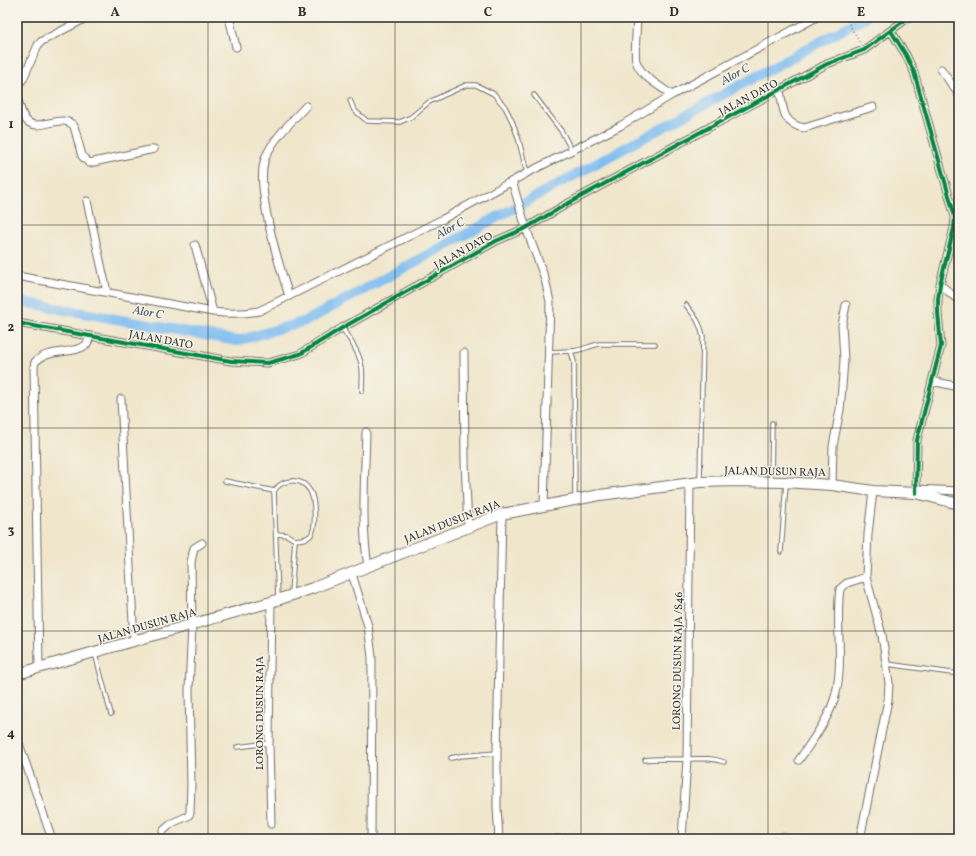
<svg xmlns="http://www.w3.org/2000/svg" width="976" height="856" font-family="Vollkorn,serif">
<rect width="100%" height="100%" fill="#f7f3e8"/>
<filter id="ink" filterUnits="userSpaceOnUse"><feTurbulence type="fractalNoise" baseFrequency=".025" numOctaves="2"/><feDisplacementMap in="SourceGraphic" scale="8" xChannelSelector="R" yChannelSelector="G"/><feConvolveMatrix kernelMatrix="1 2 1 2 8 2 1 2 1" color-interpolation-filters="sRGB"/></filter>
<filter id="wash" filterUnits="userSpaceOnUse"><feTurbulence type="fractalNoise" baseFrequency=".012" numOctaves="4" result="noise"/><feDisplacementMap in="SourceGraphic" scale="16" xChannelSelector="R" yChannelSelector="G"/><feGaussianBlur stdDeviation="0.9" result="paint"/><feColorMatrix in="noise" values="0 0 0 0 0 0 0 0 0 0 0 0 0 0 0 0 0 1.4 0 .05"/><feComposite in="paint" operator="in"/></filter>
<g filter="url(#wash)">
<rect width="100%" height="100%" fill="#efe6cb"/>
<path fill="#a3d686" stroke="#678058" d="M785,834L814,839H785Z"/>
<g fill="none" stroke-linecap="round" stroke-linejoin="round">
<path stroke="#7cbcf1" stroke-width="10" d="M17,301L237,341L306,321L866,17"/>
</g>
</g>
<g filter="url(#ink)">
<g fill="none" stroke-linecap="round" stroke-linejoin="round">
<g stroke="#706c63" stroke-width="5.5">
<path id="service" d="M534,95L562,132L572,151
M350,100L354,110L367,121L400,122L411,117L429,102L466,85H476L494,94L505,107L512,121L518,137L527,173
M686,305C694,315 701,323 703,337L700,481
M342,328C350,340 360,353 362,368C363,375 362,384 362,391
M571,351C581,351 589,346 599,344H655
M549,352L571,351L574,362L575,498
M771,480L772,423
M225,481L274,491
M276,534L287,535L295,540
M781,552L786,483
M278,599L274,491C283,478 302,477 310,491C315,499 317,530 310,536C306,540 300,539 295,540L291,593
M95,653L111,714
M887,664L959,674
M237,747L269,743
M451,758L460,756L497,753
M645,760C659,758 672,760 686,759C702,759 708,757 724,762"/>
</g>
<g stroke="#706c63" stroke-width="9">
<path id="minor" d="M229,17L236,47
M637,17C637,26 634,53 636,61C641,77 660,86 672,95
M891,31L906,55L914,72L955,217L954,228L940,284L938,299V313L941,346L917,440L916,493
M941,69L959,95
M17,86L23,79L38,45L42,41L88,17
M780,90C783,108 782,124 804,128L873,107
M17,98C20,105 21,116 27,121C38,133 62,112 74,126L82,156L89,163L154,149
M512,181L526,228L545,279L550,302L544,505
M87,201L107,292
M195,245L213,312
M17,276L213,312C229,314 243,314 259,311L443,219L527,173L620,126L672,95L817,17
M940,284L959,301
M289,296C279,265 270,236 265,204C263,188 260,171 266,156C274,138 293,120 306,106
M17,323L231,361L268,363L300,354L342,328L496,241L526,228L565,205L827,64L864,50L909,17
M464,353L465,462L468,527
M932,381L959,387
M121,399L134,641
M366,432C365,477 361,522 368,567
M832,485L833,446L840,410L842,387L844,360L842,325L846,305
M916,489L959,491
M352,574L368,626L372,657L371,839
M39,668L34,367L35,362C49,348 73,355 86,345C89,342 89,339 89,336
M17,738L52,839
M799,760C813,739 830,718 836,693C844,659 835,623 840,589L847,583L866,577
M271,824L269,743L271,602
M163,831L172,823L188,816L190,813L191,784L189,690L192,625L191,562L194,548L202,543
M499,839L497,807V753L502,514
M557,839H582
M682,839L687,759L690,483
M860,839L888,700L889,683L882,635L866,577L868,534L873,491
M956,839L959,830"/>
</g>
<g stroke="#706c63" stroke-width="12">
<path id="secondary" d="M17,674L271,602L313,588L502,514L600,495L700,482L738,481L783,482L832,485L873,491L916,493L959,504"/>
</g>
<path stroke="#706c63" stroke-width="1.5" stroke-dasharray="1 3" stroke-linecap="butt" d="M845,17L860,43"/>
<use href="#service" stroke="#fff" stroke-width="3.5"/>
<use href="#minor" stroke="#fff" stroke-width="7"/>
<use href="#secondary" stroke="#fff" stroke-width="10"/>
<g stroke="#f7f3e8" stroke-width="6">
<path id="cycleway" d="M891,31L906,55L914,72L955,217L954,228L940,284L938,299V313L941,346L917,440L916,493
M17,323L231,361L268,363L300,354L342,328L496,241L526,228L565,205L827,64L864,50L909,17"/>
</g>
<use href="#cycleway" stroke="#00873e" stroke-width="4"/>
</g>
</g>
<path fill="none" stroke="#2b2b2b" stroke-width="1" stroke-opacity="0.55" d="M208,17V839M395,17V839M581,17V839M768,17V839M17,225H959M17,428H959M17,631H959"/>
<g text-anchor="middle" stroke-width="3" stroke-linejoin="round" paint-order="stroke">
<g font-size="11" fill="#2b2b2b" stroke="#f7f3e8">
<text transform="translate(748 97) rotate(-28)" y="4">JALAN DATO</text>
<text transform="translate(463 250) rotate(-29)" y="4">JALAN DATO</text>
<text transform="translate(161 339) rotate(10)" y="4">JALAN DATO</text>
<text transform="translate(775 471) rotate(1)" y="4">JALAN DUSUN RAJA</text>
<text transform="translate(452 521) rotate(-21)" y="4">JALAN DUSUN RAJA</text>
<text transform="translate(147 625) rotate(-16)" y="4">JALAN DUSUN RAJA</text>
<text transform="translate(677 661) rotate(-89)" y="4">LORONG DUSUN RAJA /S46</text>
<text transform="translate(259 713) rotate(-90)" y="4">LORONG DUSUN RAJA</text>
</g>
<g font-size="12" font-style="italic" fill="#435666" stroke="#f7f3e8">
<text transform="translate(735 74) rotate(-29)" y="4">Alor C</text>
<text transform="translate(450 228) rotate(-29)" y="4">Alor C</text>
<text transform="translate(148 312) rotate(10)" y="4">Alor C</text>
</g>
</g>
<rect width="976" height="856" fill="none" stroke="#f7f3e8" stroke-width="44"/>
<rect x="22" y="22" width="932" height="812" fill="none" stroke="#2b2b2b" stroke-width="1.5"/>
<g font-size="13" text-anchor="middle" font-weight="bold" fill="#2b2b2b">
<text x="115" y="16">A</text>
<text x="302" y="16">B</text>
<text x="488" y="16">C</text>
<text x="674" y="16">D</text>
<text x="861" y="16">E</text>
<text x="11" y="128">1</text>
<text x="11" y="331">2</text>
<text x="11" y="534">3</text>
<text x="11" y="737">4</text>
</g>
</svg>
